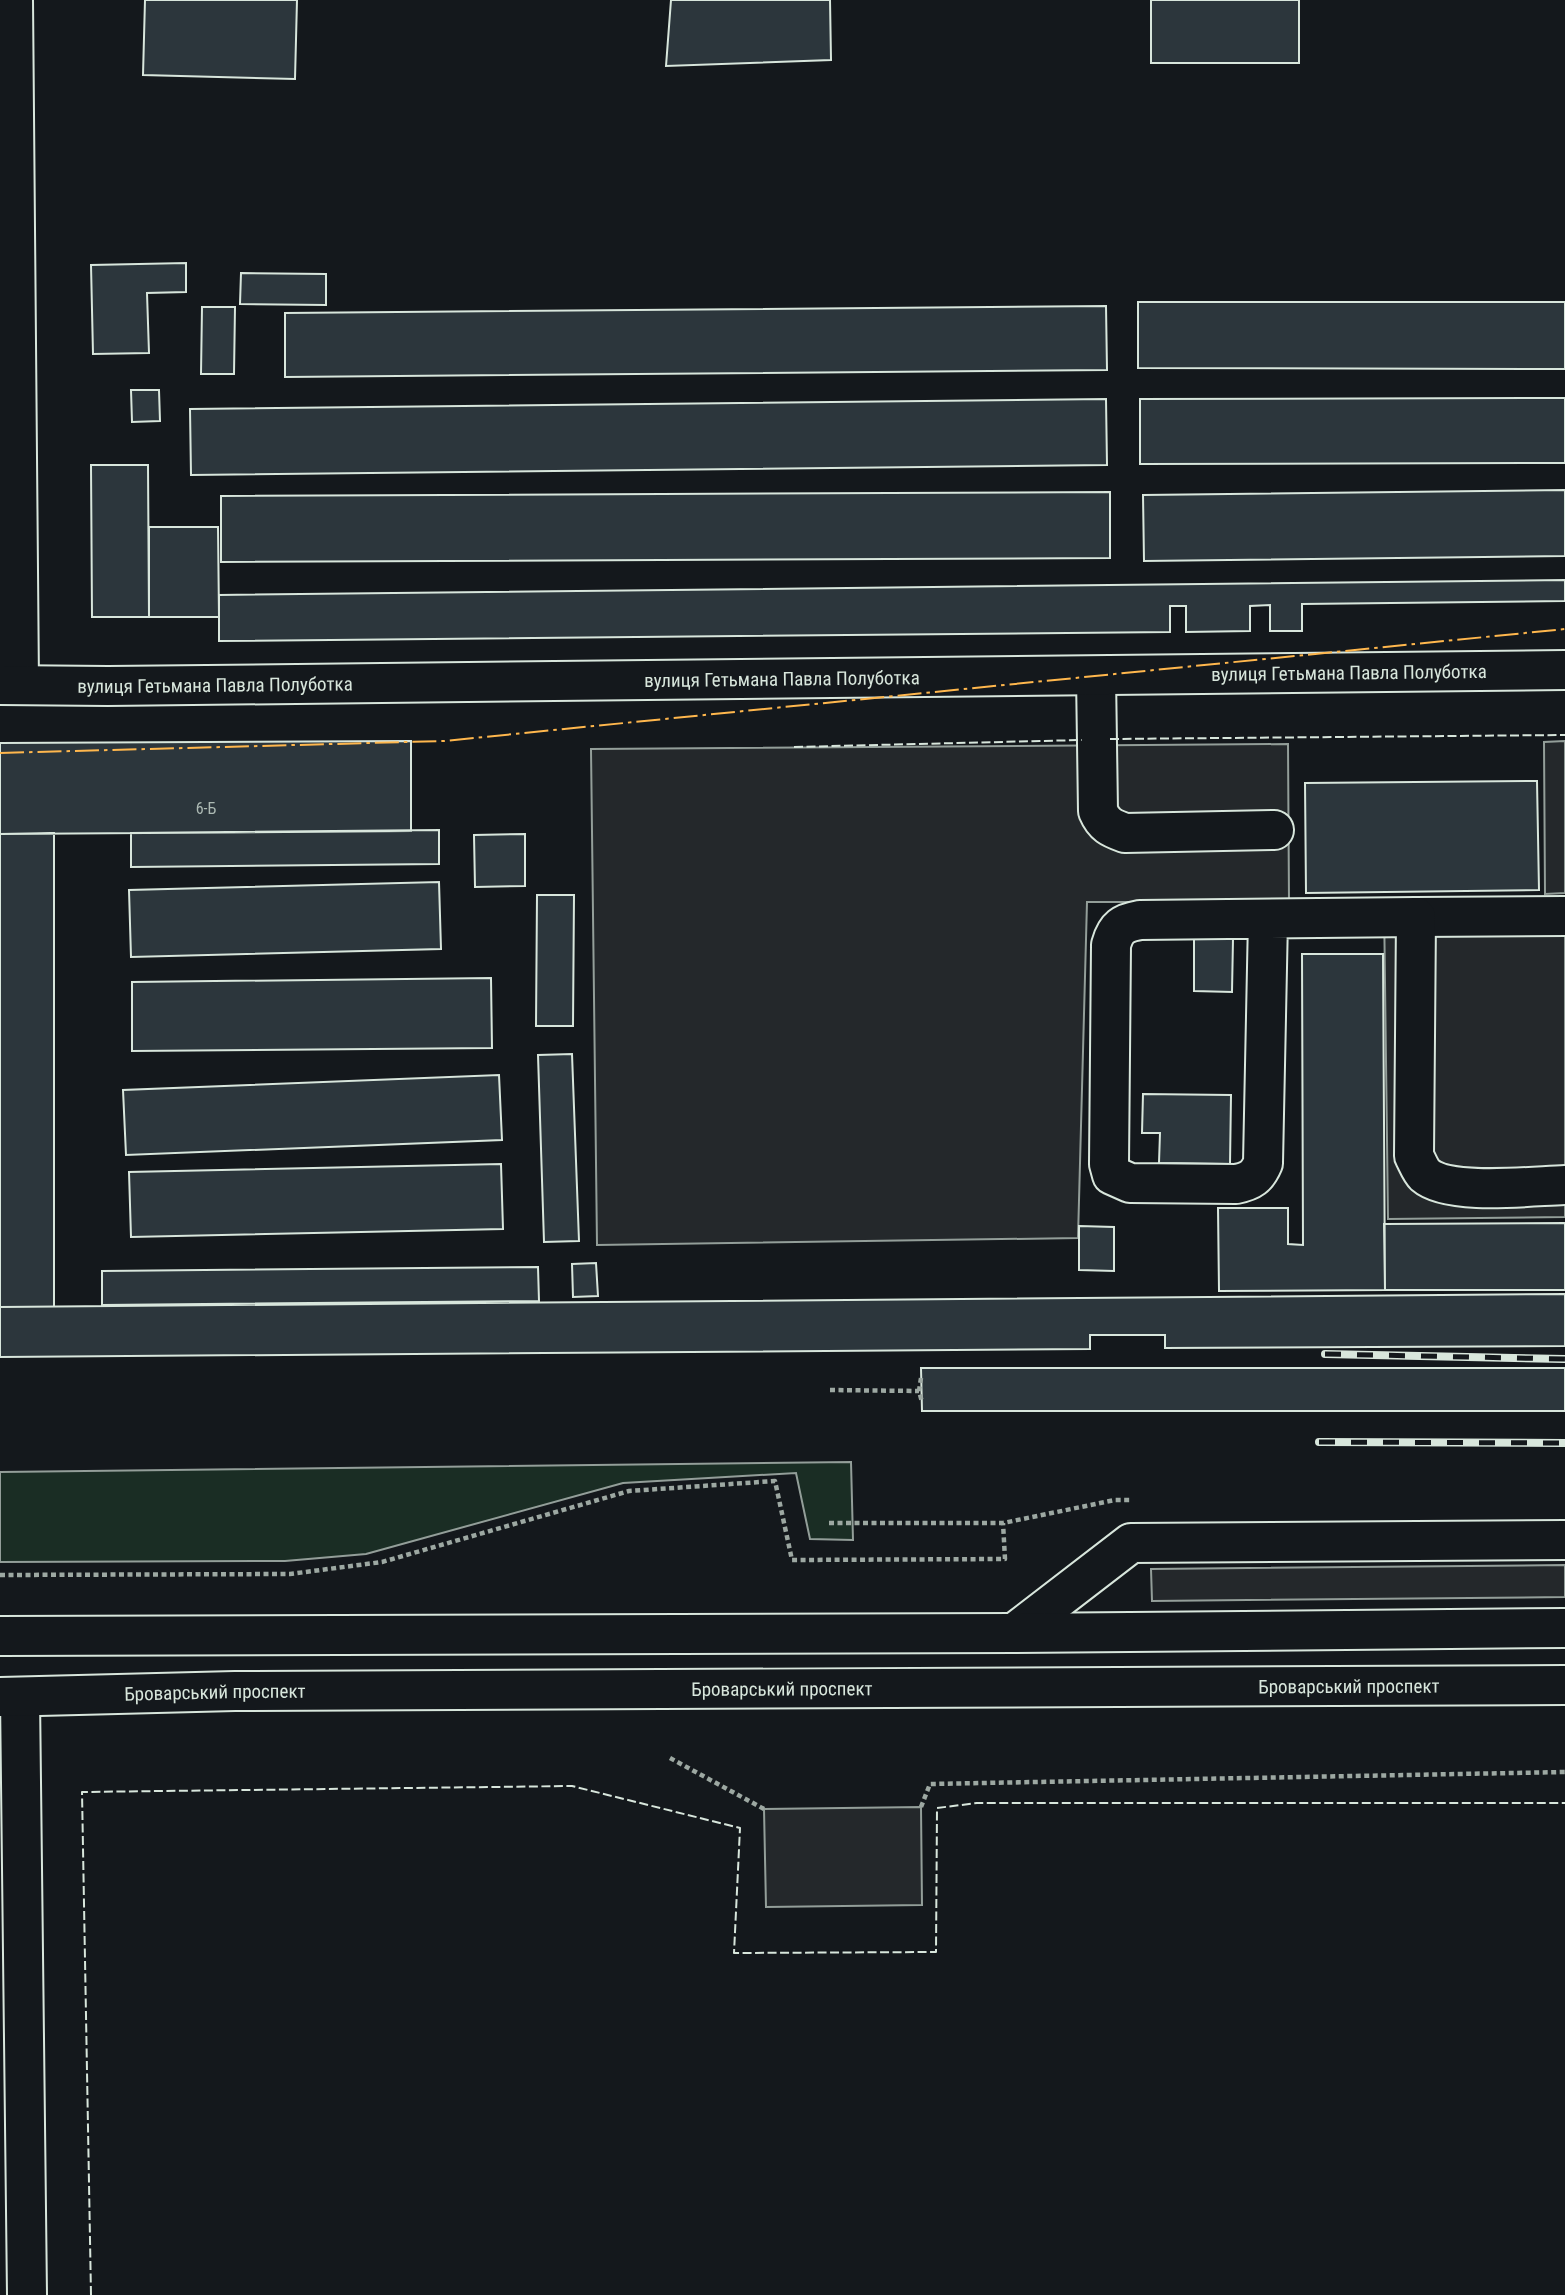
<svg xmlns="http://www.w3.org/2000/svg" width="1565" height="2295" font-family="'Roboto Condensed',sans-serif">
<rect width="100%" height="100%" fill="#14181c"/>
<path fill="#1a2d24" stroke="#939e99" stroke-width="2" d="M851,1462L853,1540L810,1539L796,1473L623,1483L366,1554L285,1561L0,1562V1472Z"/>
<path fill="#24282b" stroke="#939e99" stroke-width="2" d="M1565,741V893L1545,894L1544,742Z
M1288,744L1289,902H1087L1078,1238L597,1245L591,749Z
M1565,901V1217L1388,1219L1384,903Z
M1565,1565V1597L1152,1601L1151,1569Z
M921,1807L922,1905L766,1907L764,1809Z"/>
<path fill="#2c363c" stroke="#d8e6dc" stroke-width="2" d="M145,0H297L295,79L143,75Z
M671,0H830L831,60L666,66Z
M1151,0H1299V63H1151Z
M186,263V292L147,293L149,353L93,354L91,265Z
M241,273L326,274V305L240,304Z
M1138,302H1565V369L1138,368Z
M1106,306L1107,370L285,377V313Z
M202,307H235L234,374H201Z
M131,390H159L160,421L132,422Z
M1565,398V463L1140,464V399Z
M1106,399L1107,465L191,475L190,409Z
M91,465H148L149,617H92Z
M1565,490V556L1144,561L1143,495Z
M1110,492V558L221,562V496Z
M149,527H218L219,617H149Z
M1565,580V601L1302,604V631H1270V605L1250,606V631L1186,632V606H1170V632L219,641V595Z
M411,741V831L0,834V743Z
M1537,781L1539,890L1306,893L1305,783Z
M439,830V864L131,867V833Z
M54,833V1307H0V834Z
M525,834V886L475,887L474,835Z
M439,882L441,949L131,957L129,890Z
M537,895H574L573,1026H536Z
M1194,939H1233L1232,992L1194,991Z
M1302,954H1383L1385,1290L1219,1291L1218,1208H1288V1244L1303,1245Z
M491,978L492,1048L132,1051V982Z
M572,1054L579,1241L544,1242L538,1055Z
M499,1075L502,1140L126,1155L123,1090Z
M1143,1094L1231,1095L1230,1164L1159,1163L1160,1133H1142Z
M501,1164L503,1229L131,1237L129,1172Z
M1565,1223V1290H1385L1384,1224Z
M1079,1226L1114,1227V1271L1079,1270Z
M596,1263L598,1296L573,1297L572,1264Z
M538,1267L539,1301L102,1305V1271Z
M1565,1294V1346L1165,1348V1335H1090V1349L0,1357V1307Z
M921,1368H1565V1411H922Z"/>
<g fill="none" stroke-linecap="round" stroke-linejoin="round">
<g stroke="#d8e6dc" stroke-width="42">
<g id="minor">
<path d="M13,0L19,685"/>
<path d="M1096,676L1098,811C1104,825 1111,828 1125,833L1274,830"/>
<path id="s1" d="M0,685L108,686L1565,670"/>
<path d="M1416,917L1565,916"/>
<path d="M1268,919L1263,1163C1257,1177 1251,1181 1236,1184L1130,1183L1112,1175L1109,1164L1111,945C1116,927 1123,923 1140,920L1416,917L1414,1156C1417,1161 1420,1170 1425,1175C1449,1196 1532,1186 1565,1185"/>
<path d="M1014,1633L1131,1543L1565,1540"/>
<path d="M20,1697L27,2295"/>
</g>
</g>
<g stroke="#d8e6dc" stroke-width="42">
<g id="highway">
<path d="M0,1636L1014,1633L1565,1628"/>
<path id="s2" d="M0,1697L235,1691L1565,1685"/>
</g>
</g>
<path stroke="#9da8a2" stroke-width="4.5" stroke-dasharray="5 3.5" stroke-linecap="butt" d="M921,1378L919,1391L922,1402
M830,1390L919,1391
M829,1523H1003L1115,1500H1130
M0,1575L290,1574L382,1562L629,1491L775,1481L792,1560L1005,1559L1003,1523
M670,1758L764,1809
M921,1807L930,1784L1565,1772"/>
<use href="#minor" stroke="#14181c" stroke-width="38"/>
<use href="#highway" stroke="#14181c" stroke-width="38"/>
<g stroke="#d8e6dc" stroke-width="8">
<path id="rail" d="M1325,1354L1565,1359
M1319,1442L1565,1443"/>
</g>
<use href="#rail" stroke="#14181c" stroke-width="5" stroke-dasharray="16" stroke-linecap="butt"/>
<path stroke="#d8e6dc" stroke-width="2" stroke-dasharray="9 3.5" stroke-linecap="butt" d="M1110,739L1565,735
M794,747L1082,740
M91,2295L82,1792L572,1786L740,1828L734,1953L936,1952L937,1808L977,1803H1565"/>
<path stroke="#ffb74d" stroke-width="2" stroke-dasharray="24 5 3.5 5" stroke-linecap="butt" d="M0,753L444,741L1565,629"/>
</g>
<g text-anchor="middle" stroke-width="5" stroke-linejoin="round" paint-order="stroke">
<g font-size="16" fill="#adbab4">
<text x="206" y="814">6-Б</text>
</g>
<g font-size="19" fill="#d8e6dc" stroke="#14181c">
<text dy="7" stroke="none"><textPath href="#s1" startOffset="1349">вулиця Гетьмана Павла Полуботка</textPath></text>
<text dy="7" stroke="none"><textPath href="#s1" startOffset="782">вулиця Гетьмана Павла Полуботка</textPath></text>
<text dy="7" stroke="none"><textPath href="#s1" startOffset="215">вулиця Гетьмана Павла Полуботка</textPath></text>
<text dy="7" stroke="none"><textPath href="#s2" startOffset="1349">Броварський проспект</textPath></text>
<text dy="7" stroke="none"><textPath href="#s2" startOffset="782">Броварський проспект</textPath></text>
<text dy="7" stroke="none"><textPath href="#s2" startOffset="215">Броварський проспект</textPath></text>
</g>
</g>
</svg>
